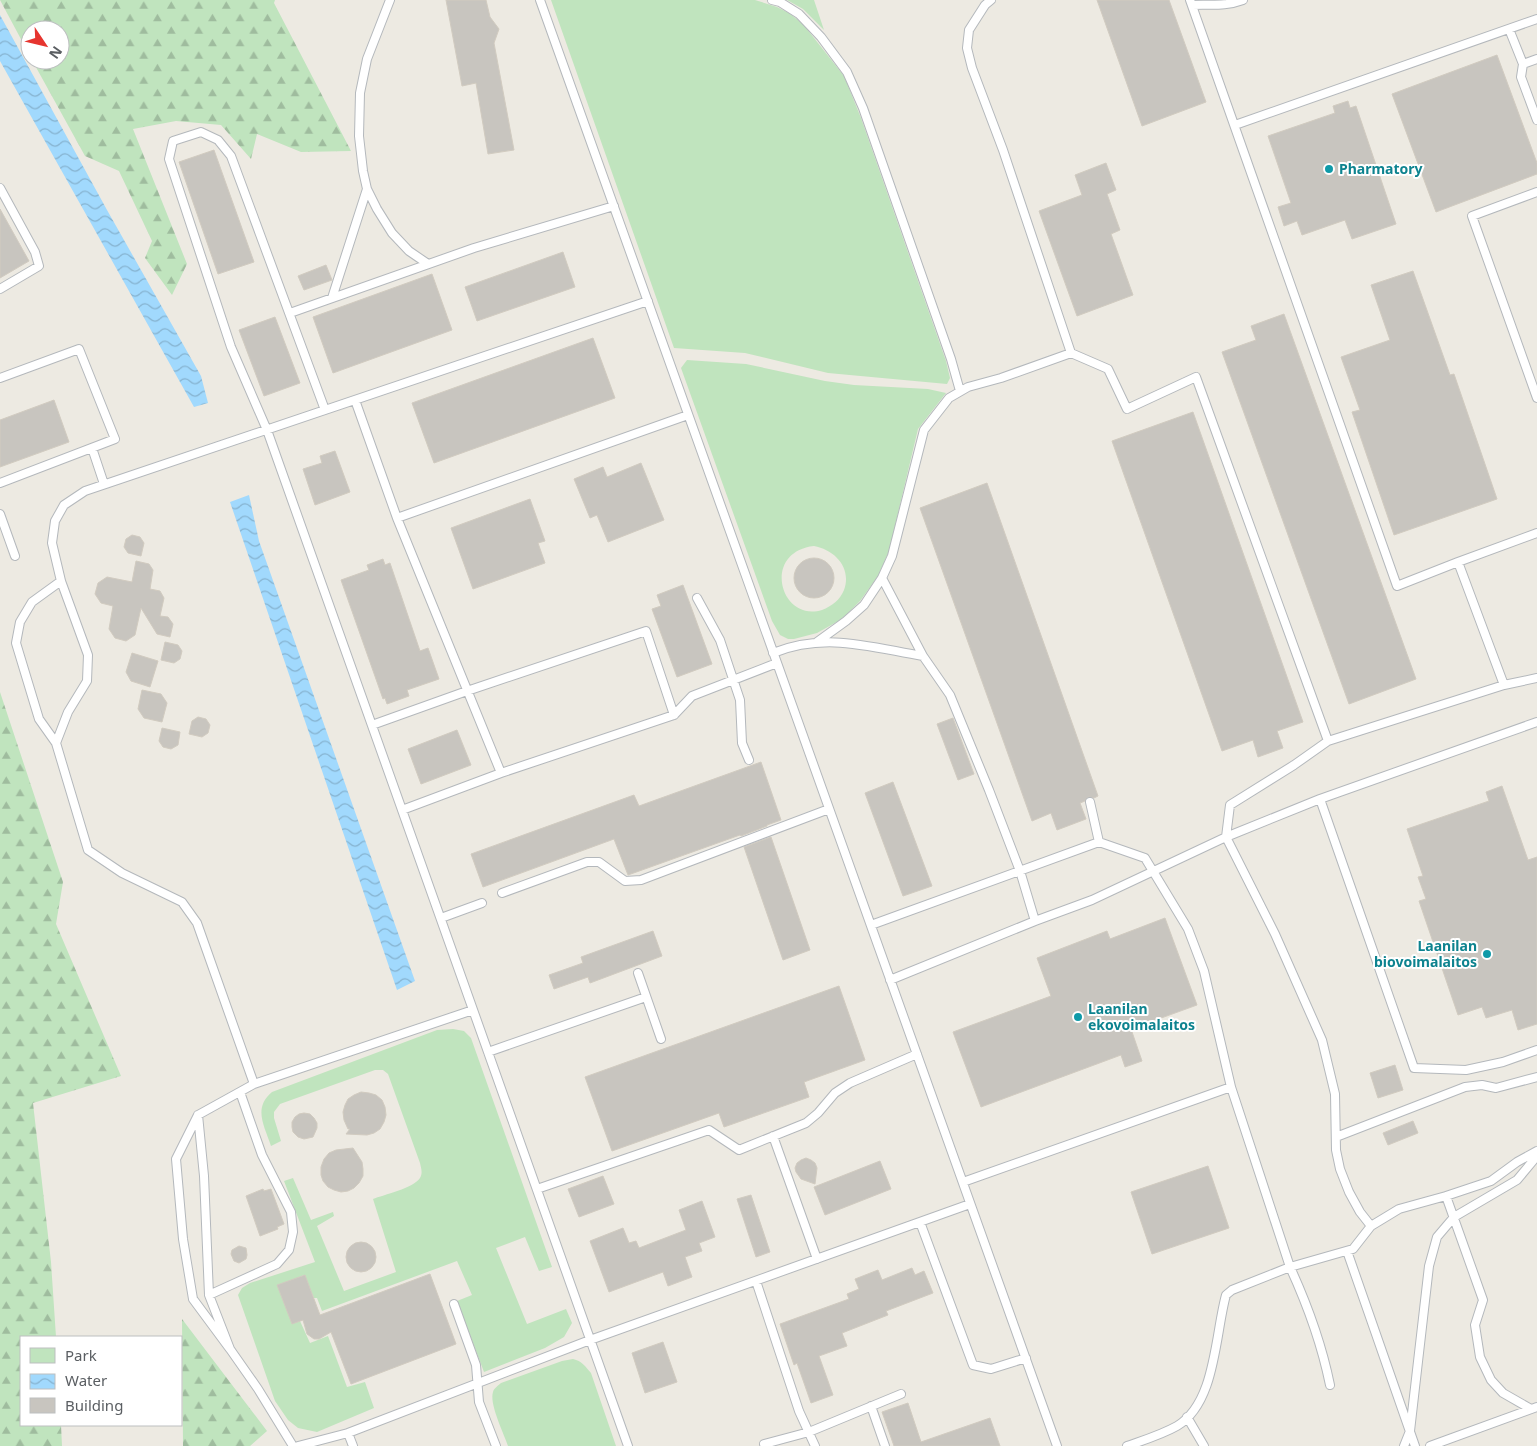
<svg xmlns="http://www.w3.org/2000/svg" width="1537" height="1446" font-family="'Noto Sans',sans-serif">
<defs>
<pattern id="forest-firs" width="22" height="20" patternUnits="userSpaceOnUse" patternTransform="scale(1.25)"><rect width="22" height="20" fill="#c0e4be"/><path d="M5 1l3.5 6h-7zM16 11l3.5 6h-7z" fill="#9fbc9e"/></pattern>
<pattern id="water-waves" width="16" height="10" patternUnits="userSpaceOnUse" patternTransform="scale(1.25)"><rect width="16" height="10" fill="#a1d9fd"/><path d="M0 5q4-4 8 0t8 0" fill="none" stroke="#86b3d0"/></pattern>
</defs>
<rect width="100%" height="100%" fill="#edeae2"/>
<path fill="#c0e4be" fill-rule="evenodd" d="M551,0H755L777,7L789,13L803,24L844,76L861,118L946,361L950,378L947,384L828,373L745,353L674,348Z
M787,0H814L824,30L803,9Z
M687,360L746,364L825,381L854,385L928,389L946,393L918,429L889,551L878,576L860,601L842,619L817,633L794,639H788L780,635L772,621L681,368ZM814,546C835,550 852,568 844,590C840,600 832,606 822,610C780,623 761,552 814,546Z
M453,1029L464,1031L471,1038L552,1267L539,1271L525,1237L496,1248L527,1324L566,1309L572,1323L564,1337L545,1348L484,1372L457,1301L472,1295L457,1261L322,1311L317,1298H314L304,1275L278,1286L300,1321L310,1343L328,1336L347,1387L365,1382L374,1408L317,1432L298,1428L288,1420L275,1401L238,1295L242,1288L250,1283L315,1262L284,1181L293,1178L311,1220L333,1212L334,1216L317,1226L344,1291L396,1272L373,1199C383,1195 414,1188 420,1178C423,1173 421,1168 420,1163L388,1074L383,1070H375L280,1104L274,1112V1118L281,1141L271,1146C264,1125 253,1108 272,1092L437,1030Z
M573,1359C582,1361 585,1366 591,1373L616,1446H508C504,1434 489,1404 493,1392C494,1388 498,1386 501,1383L562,1361Z"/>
<path fill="url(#forest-firs)" d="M0,0H275L274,3L351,151L301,152L257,134L251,159L221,125L176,121L133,129L187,264L172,295L145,258L152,241L119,171L85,156L32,60H60V30H30V56Z
M0,692L63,882L56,924L121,1076L33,1103L51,1262L56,1337H21V1425H61L62,1446H0Z
M182,1319L267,1431L250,1446H183Z"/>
<path fill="url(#water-waves)" d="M0,15L107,210L201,376L208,403L194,407L0,61Z
M249,495L259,541L415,981L397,990L230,502Z"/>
<path fill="#c8c5bf" stroke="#d1cbc0" d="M446,0H486L490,17L499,29L494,43L514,150L488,154L476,83L462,86Z
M1097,0H1169L1206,102L1142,126Z
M1497,55L1537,163V174L1436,212L1392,94Z
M1348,101L1350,108L1356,106L1396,224L1352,239L1345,220L1302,235L1297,221L1284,226L1278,207L1291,203L1268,136L1335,113L1333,106Z
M214,150L254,262L218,274L179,162Z
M1106,163L1116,190L1107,194L1120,230L1111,234L1133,295L1077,316L1039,211L1082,195L1075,175Z
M0,209L29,261L0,278Z
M563,252L575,287L477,321L465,287Z
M326,265L332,280L304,290L298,276Z
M1413,271L1450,375L1454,374L1497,499L1394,535L1352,412L1360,410L1341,357L1390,340L1371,285Z
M432,274L452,330L333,373L313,317Z
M1284,314L1416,679L1349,704L1222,352L1256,340L1251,326Z
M275,317L300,383L264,396L239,330Z
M593,338L615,398L434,463L412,403Z
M54,400L69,442L0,467V420Z
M1193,412L1303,722L1277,731L1283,748L1258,757L1253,740L1222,751L1112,441Z
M335,451L350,492L315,505L303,469L322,463L320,456Z
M641,463L664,520L608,542L597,515L590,518L574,479L603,467L607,477Z
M987,483L1098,796L1094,798L1088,797L1085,801L1080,803L1086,819L1057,830L1051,813L1032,821L920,508Z
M530,499L545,541L538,543L545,563L473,589L451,528Z
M132,535L140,537L144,543L141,556L128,553L124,547L126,539Z
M794 578a20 20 0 1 1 40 0a20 20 0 1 1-40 0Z
M383,559L385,565L390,563L420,651L428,648L439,679L407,690L409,696L387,704L385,698L383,699L341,580L369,570L367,565Z
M136,561L149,564L153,570L150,589L160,591L164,598L160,616L168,617L173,624L170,637L157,634L141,608L135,635L126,641L115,638L109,629L113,606L101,603L95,594L98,583L107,577L132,582Z
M683,585L712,664L677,677L652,609L661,606L657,595Z
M165,642L178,645L182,651L180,659L174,663L161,660Z
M132,653L158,661L150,687L131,681L126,672Z
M142,690L161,694L167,703L162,722L144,718L138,709Z
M198,717L206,719L210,725L208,733L202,737L189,734L192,721Z
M953,718L974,774L958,780L937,724Z
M162,728L180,732L178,745L171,749L163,747L159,741Z
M457,730L471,765L421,784L408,749Z
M761,762L781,820L767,825V826L741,836L740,835L628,875L614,839L483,887L471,854L634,795L639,806Z
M893,782L932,886L903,896L865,793Z
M1502,786L1528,860L1537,857V1024L1518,1030L1512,1010L1486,1018L1482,1007L1458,1015L1419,901L1426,899L1418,877L1423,876L1407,829L1489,801L1486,792Z
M771,837L810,950L783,960L744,847Z
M1165,918L1197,1005L1131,1029L1142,1061L1125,1067L1121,1055L981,1107L953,1032L1051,996L1037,958L1107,931L1110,939Z
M653,931L662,956L590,983L588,977L554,989L549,975L583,963L581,957Z
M839,986L865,1060L804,1082L809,1097L724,1127L719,1113L612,1151L585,1077Z
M1395,1065L1403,1090L1378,1098L1370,1073Z
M361,1092L369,1093L376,1095L382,1100L385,1107L386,1115L384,1122L380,1129L374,1133L367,1135L346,1134L350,1129H348L344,1120L343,1112L345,1105L348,1099L354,1095Z
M304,1113L310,1114L314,1118L317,1123V1128L313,1137L304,1139L298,1137L293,1132L292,1127V1122L295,1117L299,1114Z
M1413,1121L1418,1133L1388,1145L1383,1133Z
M353,1148L362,1162L363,1169V1176L359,1183L354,1188L348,1191L341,1192L334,1190L328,1187L323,1181L321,1175V1167L324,1159L329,1153L336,1150Z
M806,1158L811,1160L815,1163L817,1168L815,1184L801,1179L796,1172L795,1168L797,1163L801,1160Z
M880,1161L891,1189L825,1215L814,1187Z
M1208,1166L1229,1228L1152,1254L1131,1192Z
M603,1176L614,1204L579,1217L568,1189Z
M263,1189L264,1191L271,1189L284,1224L277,1227L278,1229L260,1236L246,1196Z
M751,1195L770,1252L756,1257L737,1199Z
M702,1201L715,1237L699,1243L702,1251L685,1257L692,1277L668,1286L663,1272L609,1292L590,1241L623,1228L629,1243L636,1241L639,1248L686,1230L679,1210Z
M346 1257a15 15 0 1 1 30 0a15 15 0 1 1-30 0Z
M239,1246L246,1248L247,1255L246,1259L239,1263L234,1261L231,1254L232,1250Z
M912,1268L915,1275L924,1271L933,1293L886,1311L888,1315L842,1333L847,1346L819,1356L833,1395L811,1403L797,1363L794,1365L780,1324L849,1299L847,1294L859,1289L855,1279L878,1270L882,1280Z
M430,1274L456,1344L351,1384L331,1332L319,1339H314L307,1334L303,1320L292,1324L277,1285L305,1275L320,1315Z
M663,1342L677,1382L645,1393L632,1353Z
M908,1403L921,1442L990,1418L1000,1446H894L882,1412Z"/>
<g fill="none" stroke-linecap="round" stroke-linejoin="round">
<g stroke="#b4b8bc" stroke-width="10">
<path id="service" d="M390,0L367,59L360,93L359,136L363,171L367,189L377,209L392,233L409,251L428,264
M540,0L1057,1446
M772,0L780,2L799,14L821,37L847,72L863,108L951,359L960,391
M991,0L985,5L969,30L967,48L972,68L1003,150L1071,353L1108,369L1127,409L1196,377L1328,741
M1190,0L1397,586L1458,562L1504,685
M1192,5C1211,4 1224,7 1243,0
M1509,29L1523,64L1521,77L1537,120
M1523,64L1537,59
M1235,125L1537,19
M0,188L35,252L39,266L0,289
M1537,192L1472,216L1537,398
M332,298L367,189
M290,313L474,248L614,206
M0,378L79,349L115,439L0,483
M355,400L397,518L501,773L402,810
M325,410L231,156L218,140L201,132L173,141L169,159L231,347L267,430L628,1446
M92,448L104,484
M0,514L15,556
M397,518L688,415
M1458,562L1537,533
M882,578L923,656
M697,598L720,640L740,700L742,743L749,760
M817,642L846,621L864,605L882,578L892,556L924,430L949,398L968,387L1001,378L1071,353
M773,653C826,632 869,647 923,656L950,695L989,790L1020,871L1035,921
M674,715L692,696L777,663
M1537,722L1320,799L1414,1068L1466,1070L1503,1062L1537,1050
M372,725L467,691L646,631L674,715L501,773
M56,743L39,719L16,643L20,622L32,602L61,581
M1090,802L1099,842
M1226,837L1230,805L1294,765L1328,741L1504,685L1537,678
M1226,837L1320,799
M502,893L587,862H599L625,881L641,880L829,809
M441,918L482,903
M871,925L1099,842L1145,858L1188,929L1204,971L1231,1087
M638,973L661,1039
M890,980L1035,921L1092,900L1226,837L1275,934L1322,1040L1335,1094L1336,1150L1340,1169L1349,1192L1360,1212L1371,1226
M488,1052L646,997
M254,1084L197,923L182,902L122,873L88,850L56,743L68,712L87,681L88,655L61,581L52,543L55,521L64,505L85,491L648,301
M198,1115L204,1176L209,1295L230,1349L258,1389L293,1446
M773,1136L817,1259
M1336,1137L1465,1087L1482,1085L1496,1088L1537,1077
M963,1182L1231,1087L1290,1267C1307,1304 1322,1346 1330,1385
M537,1189L709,1130L739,1150L806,1123L818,1113L835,1093L850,1083L917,1054
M1446,1196L1483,1300L1475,1325L1480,1357L1491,1380L1503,1393L1531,1409
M920,1222L973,1365L991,1369L1026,1358
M1347,1251L1415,1446
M756,1281L799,1411L815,1446
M209,1295L277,1264L289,1250L293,1232L291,1212L262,1155L240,1092
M454,1304L476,1365L479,1402L496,1446
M230,1349L193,1299L183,1239L176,1159L198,1115L254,1084L473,1010
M871,1406L885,1446
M1187,1417L1204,1446
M348,1433L353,1446
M764,1444L809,1432L901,1394
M298,1446L348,1433L590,1340L970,1204
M1127,1446C1144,1440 1161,1435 1177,1426C1216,1403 1215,1334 1226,1295L1232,1290L1290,1267L1353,1249L1371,1226L1399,1209L1446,1196L1491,1181L1517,1162L1537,1151
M1404,1446L1410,1431L1429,1266L1437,1237L1454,1217L1517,1180L1537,1156
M1430,1446L1537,1407"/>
</g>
<use href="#service" stroke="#fff" stroke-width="8"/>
</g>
<g fill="#0f9aa8" stroke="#fff" stroke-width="2">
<circle cx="1329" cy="169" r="5"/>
<circle cx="1487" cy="954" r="5"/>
<circle cx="1078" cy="1017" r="5"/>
</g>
<g text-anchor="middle" stroke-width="4" stroke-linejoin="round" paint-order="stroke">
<g font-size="14" font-weight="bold" fill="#0d838f" stroke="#fff" text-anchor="start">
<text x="1339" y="174">Pharmatory</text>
<text x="1477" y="951" text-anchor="end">Laanilan<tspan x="1477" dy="16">biovoimalaitos</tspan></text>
<text x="1088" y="1014">Laanilan<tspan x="1088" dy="16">ekovoimalaitos</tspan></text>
</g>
</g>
<rect x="20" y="1336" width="162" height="90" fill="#ffffff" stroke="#bdbfc0"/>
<rect x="30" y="1348" width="25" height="15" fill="#c0e4be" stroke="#bdbfc0"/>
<text x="65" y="1361" font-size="15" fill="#5a5e62">Park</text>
<rect x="30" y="1374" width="25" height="15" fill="url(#water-waves)" stroke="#bdbfc0"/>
<text x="65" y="1386" font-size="15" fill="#5a5e62">Water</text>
<rect x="30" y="1398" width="25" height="15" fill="#c8c5bf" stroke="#bdbfc0"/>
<text x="65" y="1411" font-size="15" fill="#5a5e62">Building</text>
<g transform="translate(45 45) rotate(125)"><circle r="24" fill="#ffffff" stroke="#bdbfc0"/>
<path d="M0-4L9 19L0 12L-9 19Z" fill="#e6352f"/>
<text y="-8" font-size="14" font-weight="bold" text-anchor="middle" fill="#5a5e62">N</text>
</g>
</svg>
